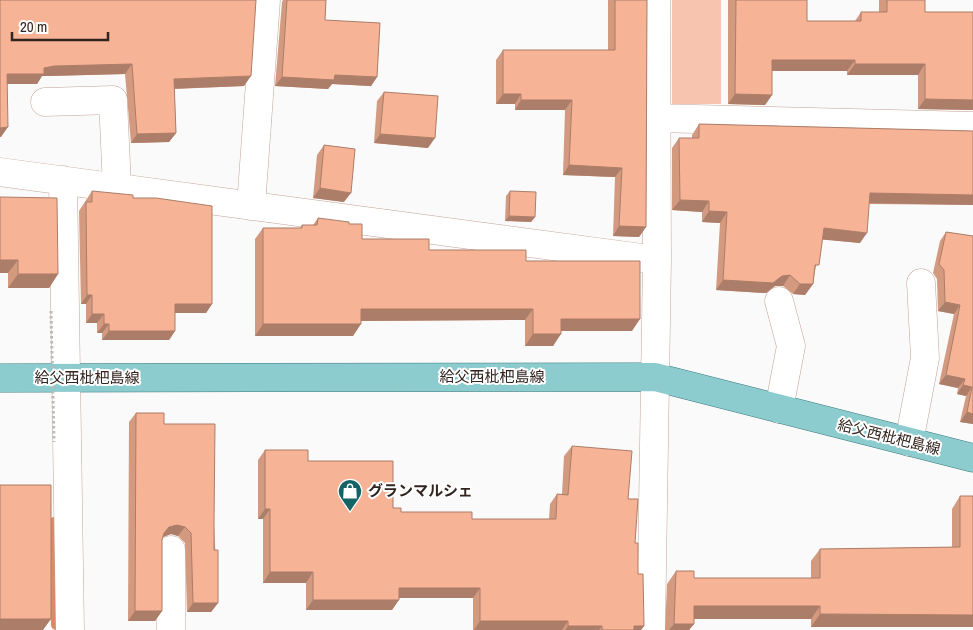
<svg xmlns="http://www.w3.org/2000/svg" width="973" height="630" font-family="'Archivo Narrow','Noto Sans JP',sans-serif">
<rect width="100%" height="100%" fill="#fafafa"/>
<path fill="#f7c5af" d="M672,0H721V104H672Z"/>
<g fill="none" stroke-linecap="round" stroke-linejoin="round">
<path stroke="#da8a66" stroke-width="10" d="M54,522L56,625"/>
<g stroke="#c4a395" stroke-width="29">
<path id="minor" d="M45,102L113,100L117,187
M656,118L973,126
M0,172L657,260
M63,180L70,630
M251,206L266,0
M779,301L791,346L779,409
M909,442L925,358L921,283
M171,550V630
M651,630L657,260L656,0"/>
</g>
<g stroke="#3a7b7c" stroke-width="29">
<path id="major" d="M0,378L655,377L973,458"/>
</g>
<use href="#minor" stroke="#fff" stroke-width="28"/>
<use href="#major" stroke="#8ccbce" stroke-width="28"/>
<path stroke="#bdb9b7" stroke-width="3" stroke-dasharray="2.5 2.5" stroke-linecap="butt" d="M51,311L54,442"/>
</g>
<path fill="#d49a80" d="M0,0L244,86L174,89L176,133L169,142L131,143L125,74L48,76H42L37,84H7L1,137H0Z
M283,0H326L325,20L377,77L371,86L332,84L328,89L275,86L282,2Z
M608,0H647L646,227L639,237L613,236L615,177L563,175L565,110H515V104H496V60L503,50H608Z
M728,0H807V21H855L861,12H879V0H925V12L973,110L918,109V75H847V71H772V95L765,105L728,104Z
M384,92L428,148L374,143L377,101Z
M699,124L973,131V205L869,204L860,243L822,239L815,271L813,284L805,295L793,294L783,286H775L766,293L716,290L720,223L702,222V212L672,210V148L679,138H692V135Z
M324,145L344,202L313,198L317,155Z
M92,191L133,198L212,304L206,313H175V331L169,340H102V333H97V323H86V304H81L79,211Z
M510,191L535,217L531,222L505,221L506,196Z
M0,197L58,274L49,288H8V273H0Z
M318,218L349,224L362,239L429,250L526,261L632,331H561L553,346H525V320L361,321L353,336H255V239L263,228H300L302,225H313Z
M946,232L973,236V424L960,422L966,396L957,394L958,388L939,384L954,314L938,311L937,279L933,273L940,241Z
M136,413L164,424L214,524L218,603L211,612H187L185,543L178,536L171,534L163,537L162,540V611L155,621H128L129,422Z
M572,446L628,499L635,543L644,626L641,630H473V598H399L392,610H306V583H263V519H258V460L265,450L308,461L401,512L472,519H549L550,504L557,494H562L564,456Z
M960,496L973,627H811V619H694V624L689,630H665L667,584L676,571L694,578H811V561L820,549L952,547V509Z"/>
<path fill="#ac7d68" d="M772,60H855L847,71H765Z
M132,64L125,74L48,76H42L37,84H1L7,74L44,68L54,66Z
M855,64H925L918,75H847Z
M335,75L377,77L371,86L332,84L328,89L275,86L282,77Z
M251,76L244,86L167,89L174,79Z
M503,94H521L515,104H496Z
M735,94L772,95L765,105L728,104Z
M925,99L973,100V110L918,109Z
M521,100H572L565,110H515Z
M8,127L1,137H0V128Z
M176,133L169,142L131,143L137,134Z
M380,134L435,138L428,148L374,143Z
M569,165L622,168L615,177L563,175Z
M320,188L351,193L344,202L313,198Z
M870,193L973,195V205L863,203Z
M680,200L709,201L702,212L672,210Z
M709,211L727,212L720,223L702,222Z
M509,216L535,217L531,222L505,221Z
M619,226L646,227L639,237L613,236Z
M824,228L867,233L860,243L816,239Z
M0,260H18L8,273H0Z
M18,274H58L49,288H8Z
M790,275L783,286H775L766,293L716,290L723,280Z
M800,284H813L805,295L793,294Z
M87,295H92L86,304H81Z
M945,302L960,305L954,314L938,311Z
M175,304H212L206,313H169Z
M361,309H533L525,320L353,321Z
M92,314H104L97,323H86Z
M561,319H640L632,331H553Z
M104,324H109L102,333H97Z
M263,324H361L353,336H255Z
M109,331H175L169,340H102Z
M533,334H561L553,346H525Z
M946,375L965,379L958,388L939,384Z
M963,385L972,387L966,396L957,394Z
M967,412L973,414V424L960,422Z
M265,509H270L263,519H258Z
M177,525L185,527L178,536L171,534L163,537L164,533L169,527Z
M270,572H313L306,583H263Z
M399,588H480L473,598H392Z
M313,600H399L392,610H306Z
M193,603H218L211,612H187Z
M694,606H820L811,619H685Z
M135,611H162L155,621H128Z
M820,614L973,615V627H811Z
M0,619H51L43,630H0Z
M480,621H568L562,630H474Z
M674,624H694L689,630H669Z
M568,626H602L599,630H565Z
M634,626H644L641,630H631Z"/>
<path fill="#f6b395" stroke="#ac7d68" d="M0,0H256L251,76L174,79L176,133L137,134L132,64L54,66L44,68V74H7L8,127L0,128Z
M287,0H326L325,20L380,23L377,77L335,75L334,80L282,77Z
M615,0H647L646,227L619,226L622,168L569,165L572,100H521V94H503V50H615Z
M736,0H807V21H861V12H887V0H925V12H973V100L925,99V64H855V60H772V95L735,94Z
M384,92L438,96L435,138L380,134Z
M699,124L973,131V195L870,193L867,233L824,228L819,265H815L813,284H800L790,275L782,276L773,283L723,280L727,212L709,211V201L680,200L679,138H699Z
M324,145L355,149L351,193L320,188Z
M92,191L133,195V198H156L212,206V304H175V331H109V324H104V314H92V295H87L86,202H92Z
M510,191L536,192L535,217L509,216Z
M0,197L57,198L58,274H18V260H0Z
M318,218L349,222V224H362V239H429V250H526V261H640V319H561V334H533V309H361V324H263V228H302V225H317Z
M946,232L973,236V414L967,412L972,387L963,385L965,379L946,375L960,305L945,302L944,270L939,264Z
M136,413H164V424H215L214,524V550H218V603H193L191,533L185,527L177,525L169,527L164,533L162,540V611H135Z
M572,446L632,451L628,499H638L635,543H638V574H643L644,626H634V630H602V626H568V621H480V588H399V600H313V572H270V509H265V450H308V461H393V508H401V512H472V519H556L557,494L568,495Z
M0,485H51V619H0Z
M960,496H973V615L820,614V606H694V624H674L676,571H694V578H820V549L960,547Z"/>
<defs>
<g id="shop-pin" transform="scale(1.25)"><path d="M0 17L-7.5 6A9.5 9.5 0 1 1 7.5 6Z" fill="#146466" stroke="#fff"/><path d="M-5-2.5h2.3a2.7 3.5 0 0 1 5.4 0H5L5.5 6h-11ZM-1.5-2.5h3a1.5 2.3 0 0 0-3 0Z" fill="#fff"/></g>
</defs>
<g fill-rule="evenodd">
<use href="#shop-pin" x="350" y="491"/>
</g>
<g text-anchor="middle" stroke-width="4" stroke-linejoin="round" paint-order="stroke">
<g font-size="15" fill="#322520" stroke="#fff">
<text x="492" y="382">給父西枇杷島線</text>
<text x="87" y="383">給父西枇杷島線</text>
<text transform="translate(889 437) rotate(14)" y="5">給父西枇杷島線</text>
</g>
<g font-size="15" font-weight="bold" fill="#322520" stroke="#fff" text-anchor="start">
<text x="368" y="496">グランマルシェ</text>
</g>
</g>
<path d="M12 32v8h96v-8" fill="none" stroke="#322520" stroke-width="2.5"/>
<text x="20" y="32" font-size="15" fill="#322520" stroke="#ffffff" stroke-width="4" paint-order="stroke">20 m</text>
</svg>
